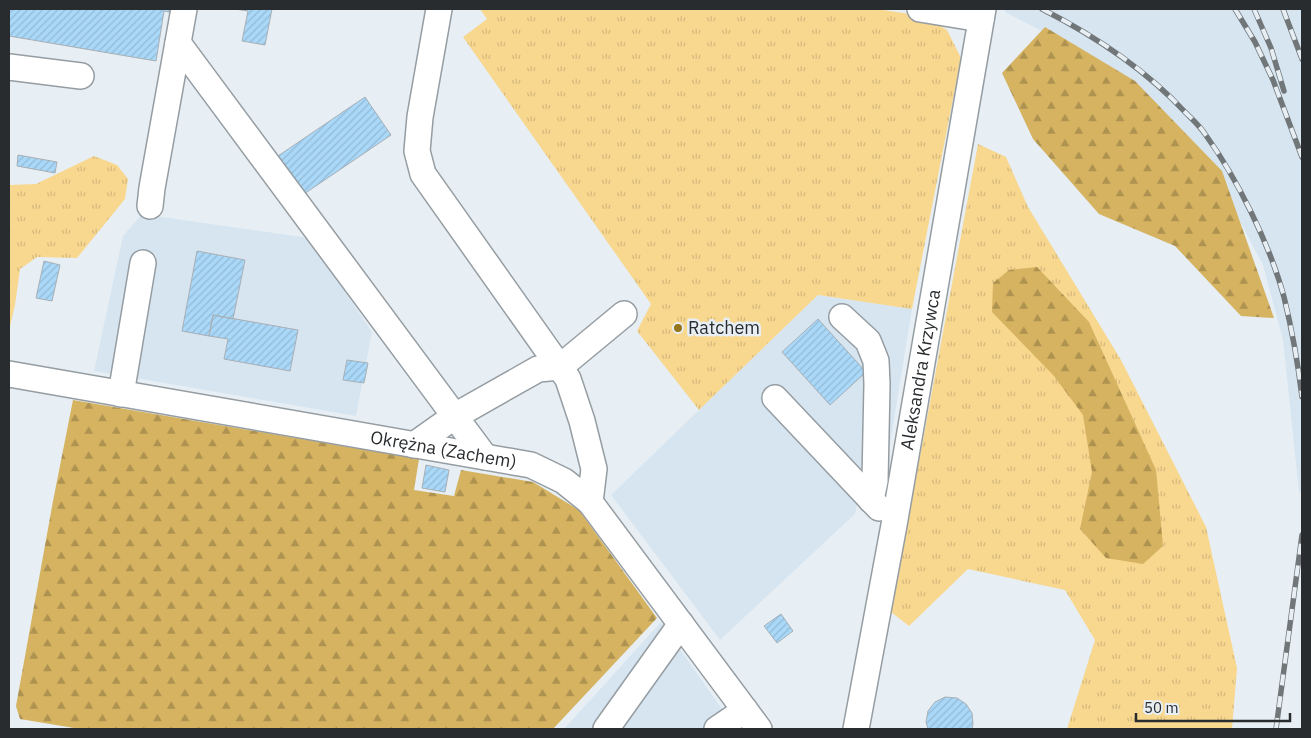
<svg xmlns="http://www.w3.org/2000/svg" width="1311" height="738" font-family="'IBM Plex Sans',sans-serif">
<defs>
<pattern id="grass-tufts" width="24" height="20" patternUnits="userSpaceOnUse" patternTransform="scale(1.25)"><rect width="24" height="20" fill="#f8d78f"/><path d="M3 7l-1-3M5 7V3M7 7l1-3M15 17l-1-3M17 17v-4M19 17l1-3" fill="none" stroke="#d5b97c"/></pattern>
<pattern id="forest-firs" width="22" height="20" patternUnits="userSpaceOnUse" patternTransform="scale(1.25)"><rect width="22" height="20" fill="#d6b361"/><path d="M5 1l3.5 6h-7zM16 11l3.5 6h-7z" fill="#ae9250"/></pattern>
<pattern id="building-hatch" width="6" height="6" patternUnits="userSpaceOnUse" patternTransform="scale(1.25)"><rect width="6" height="6" fill="#aad8f8"/><path d="M-1 1l2-2M0 6l6-6M5 7l2-2" fill="none" stroke="#92bad5"/></pattern>
</defs>
<rect width="100%" height="100%" fill="#e7eff4"/>
<path fill="#d7e5f0" d="M1005,9H1302V493L1299,492L1283,340L1263,265L1215,174L1083,52L1005,12Z
M142,214L309,238L372,332L356,416L94,371L123,236Z
M818,295L912,309L885,475L863,478L855,514L720,640L611,495Z
M661,622L736,729H564Z"/>
<path fill="url(#grass-tufts)" d="M480,9H876L924,16L947,30L961,58L912,309L818,295L699,410L637,331L651,304L463,37L487,19Z
M978,144L1006,157L1028,207L1121,360L1206,527L1237,668L1232,729H1067L1095,640L1065,590L968,569L909,626L891,612Z
M94,156L117,165L128,179L125,199L77,258L37,257L20,269L15,305L9,331V185L36,184Z"/>
<path fill="url(#forest-firs)" d="M1045,27L1135,81L1222,171L1274,318L1241,316L1175,246L1099,214L1033,139L1002,73Z
M1037,267L1089,322L1156,470L1163,546L1143,564L1106,558L1080,529L1092,472L1083,415L1054,376L992,312L993,283L1009,270Z
M73,400L419,459L414,490L454,496L461,470L533,482L579,510L657,618L553,729H80L20,719L16,706L53,501Z"/>
<path fill="url(#building-hatch)" stroke="#a8afb5" d="M9,9H175L174,13L164,11L156,61L9,36Z
M235,9H272L265,45L242,41L248,11Z
M365,97L391,135L304,194L278,156Z
M18,155L57,162L55,173L17,166Z
M197,251L245,260L233,319L213,315L209,336L182,331Z
M44,261L60,265L52,301L36,298Z
M213,315L298,330L290,371L224,359L228,339L209,336Z
M818,319L866,372L830,405L782,352Z
M347,360L368,363L364,383L343,380Z
M426,465L449,470L445,492L422,488Z
M781,614L793,631L777,643L764,626Z
M945,697L957,698L966,704L972,713L973,724L972,729H928L926,722L928,711L935,702Z"/>
<g fill="none" stroke-linecap="round" stroke-linejoin="round">
<g stroke="#959da2" stroke-width="28">
<g id="minor">
<path d="M439,9L420,117L417,151L423,174L568,379L582,421L594,469L590,502"/>
<path d="M920,9L981,19"/>
<path d="M178,43L485,457"/>
<path d="M9,67L81,76"/>
<path d="M150,206L152,188L184,9"/>
<path d="M842,317L868,341L876,361L877,384L875,481L871,500"/>
<path id="s1" d="M9,374L531,465L564,481L590,502L759,729"/>
<path d="M121,394L143,263"/>
<path d="M775,398L879,508"/>
<path d="M414,445L455,416L538,369L560,367L624,314"/>
<path d="M606,729L681,624"/>
<path d="M717,729L745,710"/>
<path id="s2" d="M856,729L894,525L983,9"/>
</g>
</g>
<use href="#minor" stroke="#fff" stroke-width="25"/>
<g stroke="#717679" stroke-width="5.5">
<path id="rail" d="M1042,9C1095,36 1144,68 1185,112C1192,119 1200,126 1205,134C1237,178 1270,245 1284,297C1292,330 1298,363 1302,397
M1235,9L1255,42L1273,80L1302,157
M1254,9L1271,48L1284,91
M1283,9L1302,59
M1276,729L1302,535"/>
</g>
<use href="#rail" stroke="#e7eff4" stroke-width="4" stroke-dasharray="11" stroke-linecap="butt"/>
</g>
<circle fill="#95741c" stroke="#e7eff4" stroke-width="2" cx="678" cy="328" r="5"/>
<g text-anchor="middle" stroke-width="5" stroke-linejoin="round" paint-order="stroke">
<g font-size="18" fill="#292c2e" stroke="#e7eff4" text-anchor="start">
<text x="688" y="334">Ratchem</text>
</g>
<g font-size="18" fill="#292c2e" stroke="#e7eff4">
<text dy="6" stroke="none"><textPath href="#s2" startOffset="365">Aleksandra Krzywca</textPath></text>
<text dy="6" stroke="none"><textPath href="#s1" startOffset="441">Okrężna (Zachem)</textPath></text>
</g>
</g>
<rect width="1311" height="738" fill="none" stroke="#292c2e" stroke-width="20"/>
<path d="M1136 713v8h154v-8" fill="none" stroke="#292c2e" stroke-width="2.5"/>
<text x="1144" y="713" font-size="15" fill="#292c2e" stroke="#e7eff4" stroke-width="4" paint-order="stroke">50 m</text>
</svg>
